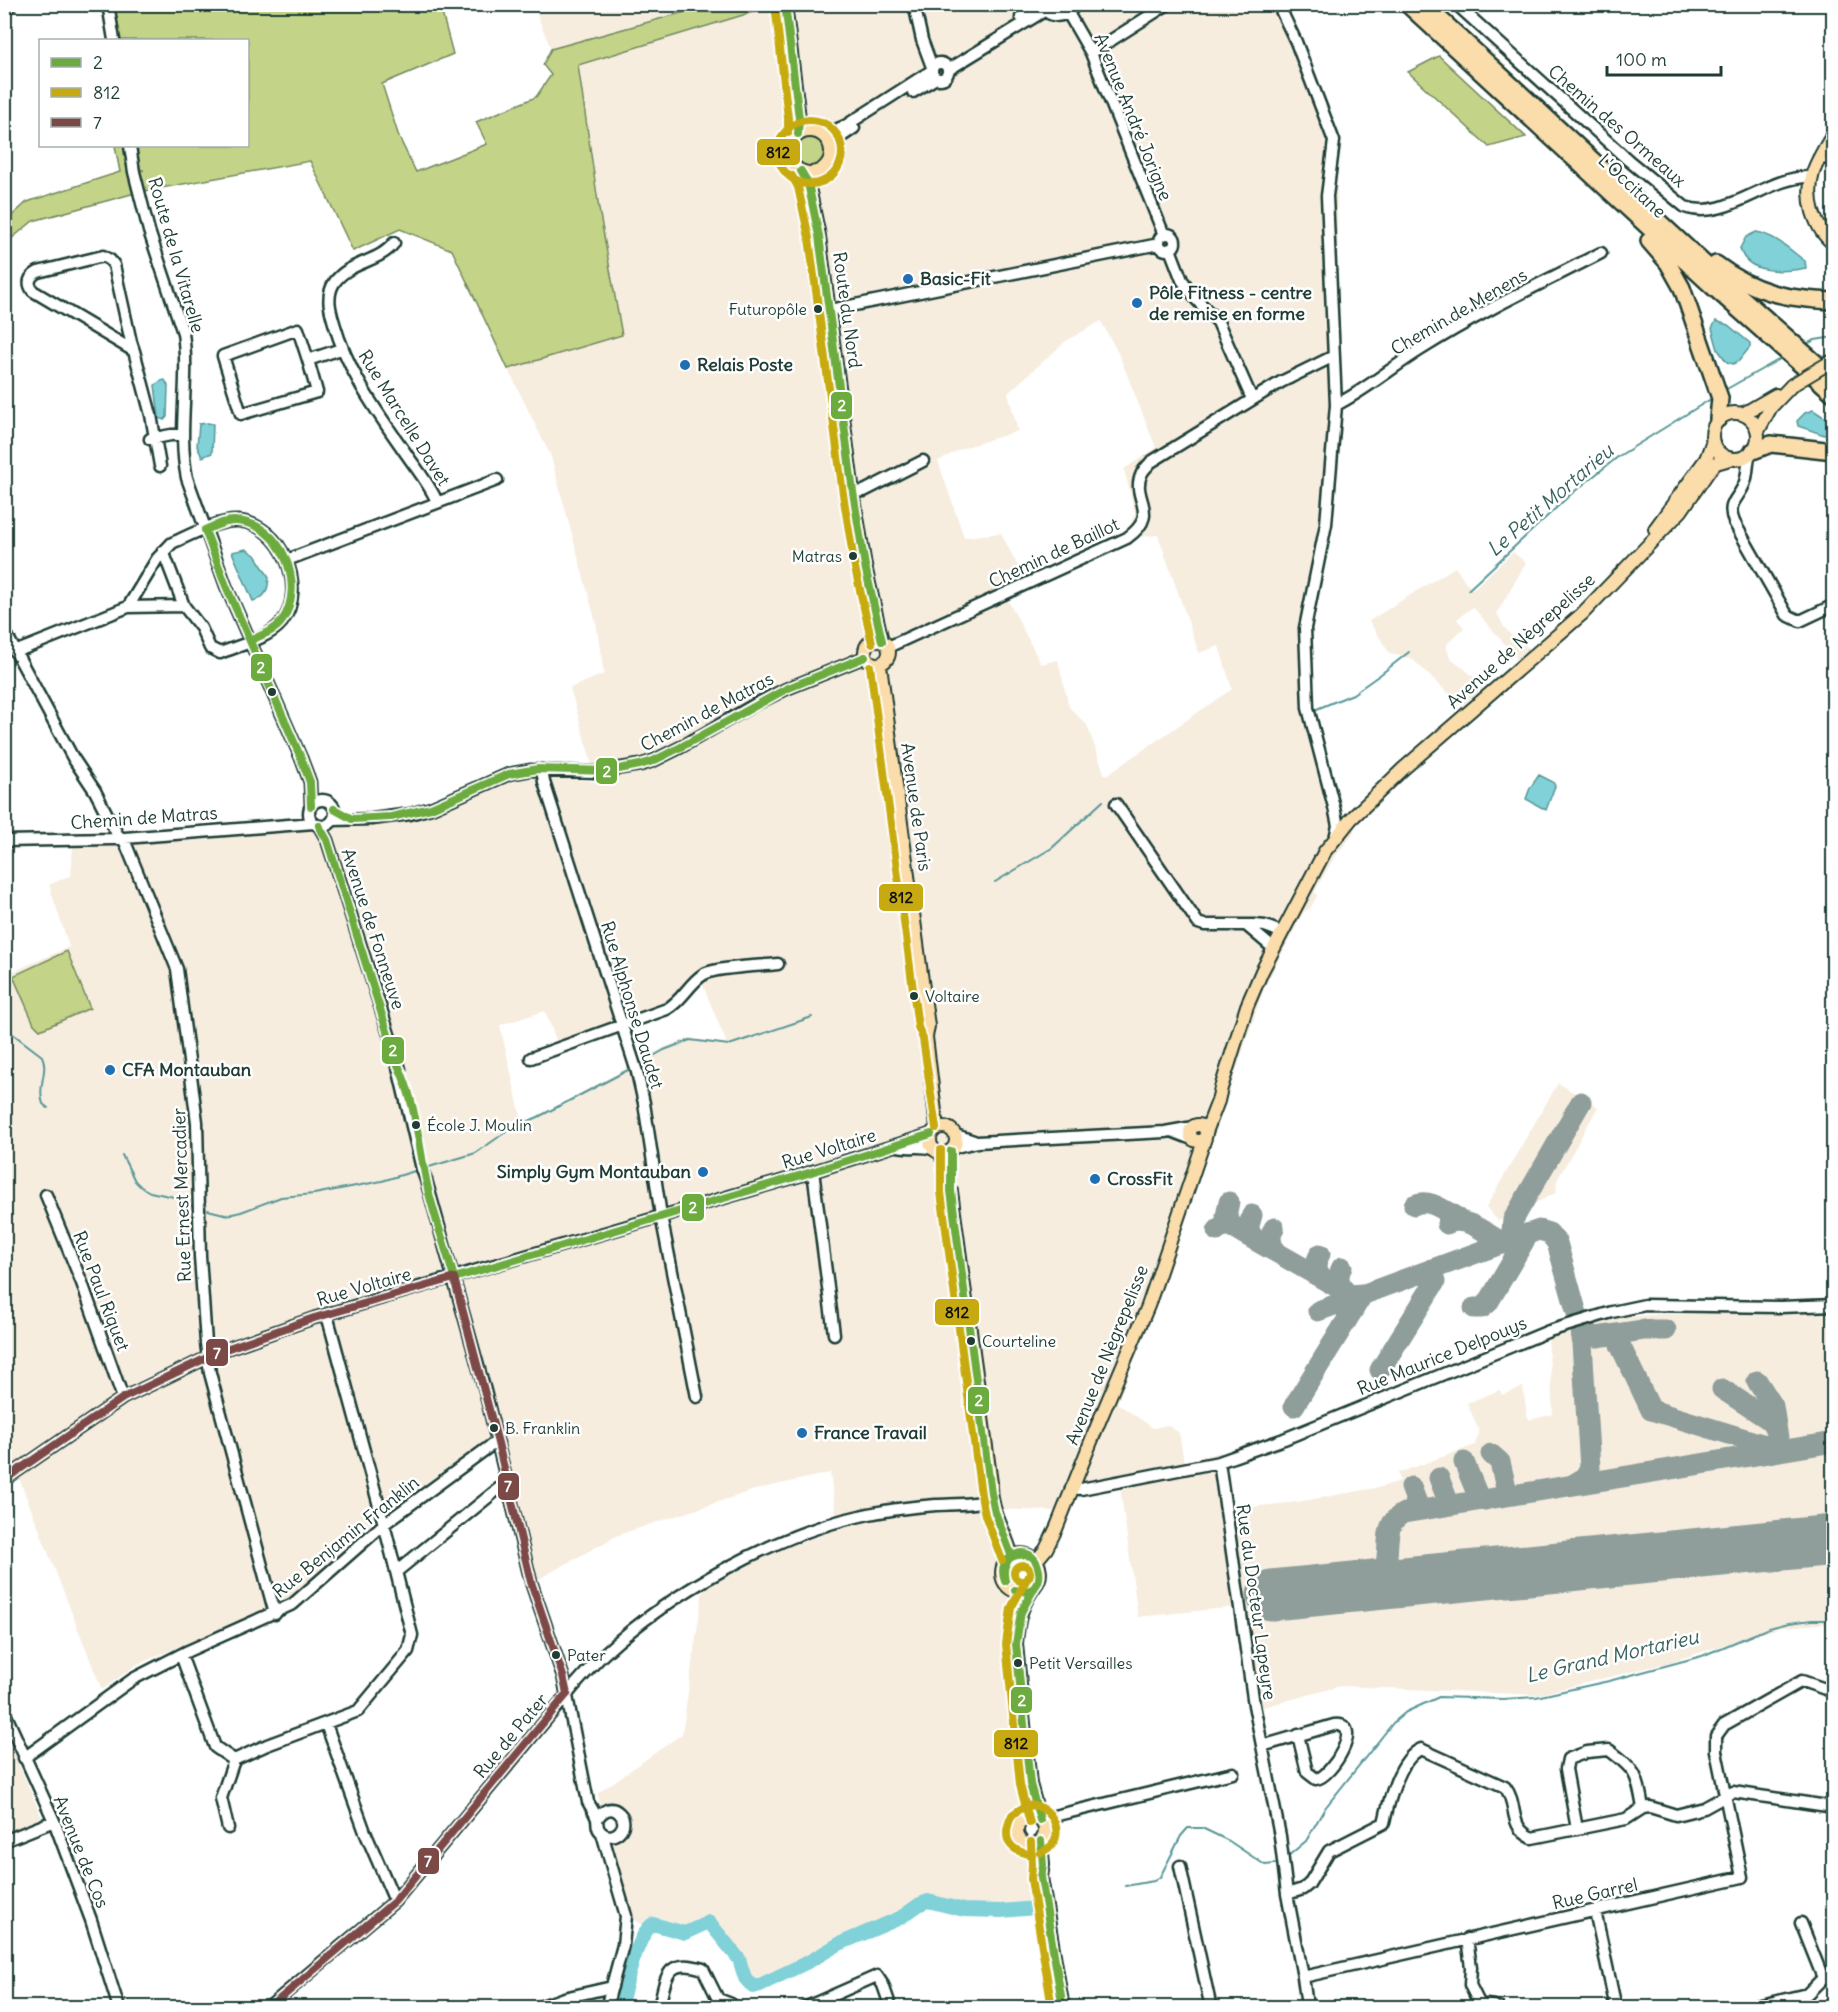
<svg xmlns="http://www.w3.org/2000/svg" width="1838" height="2012" font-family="Delius,sans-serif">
<rect width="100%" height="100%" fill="#fff"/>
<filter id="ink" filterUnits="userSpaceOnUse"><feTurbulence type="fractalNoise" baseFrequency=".0167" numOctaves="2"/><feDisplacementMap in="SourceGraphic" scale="12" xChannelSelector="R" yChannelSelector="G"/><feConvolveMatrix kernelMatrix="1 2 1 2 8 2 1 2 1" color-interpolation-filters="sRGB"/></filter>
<g filter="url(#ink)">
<path fill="#f6eddf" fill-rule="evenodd" d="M533,5H710L551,49Z
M758,5H1286L1335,128L1337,149L1338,347L1343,414L1335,501L1328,544L1309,630L1310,701L1342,814L1355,832L1334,858L1315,891L1317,896L1310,909L1304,911L1264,988L1160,1298L1117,1403L1153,1428L1168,1425L1179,1433L1184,1461L1221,1452L1233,1509L1297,1502L1381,1487L1400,1481L1398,1473L1475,1445L1479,1431L1467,1403L1500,1390L1502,1395L1523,1387L1527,1415L1530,1420L1553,1414L1548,1336L1561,1332L1569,1333L1604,1319L1663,1314L1738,1313L1833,1308V1623L1782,1627L1663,1664L1536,1695L1341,1686L1260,1708L1245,1606L1138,1617L1120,1487L1060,1499L1055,1511L994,1509L1008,1559L1003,1568V1577L1010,1588L1013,1599L1017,1628L1030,1784L1026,1818L1020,1822L1017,1832L1022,1842L1031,1845L1035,1866L1041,1877L1047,1907L1001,1911L964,1910L928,1901L920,1904L900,1918L839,1944L805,1963L760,1985L753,1987L745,1978L739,1958L709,1922H706L690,1932L681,1933L659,1925L653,1924L648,1927L626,1916L611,1868L612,1847L623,1818L609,1809L600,1808L598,1793L682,1734L703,1589L774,1552L838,1529L830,1473L758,1489L618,1535L537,1580L529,1559L499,1430L372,1523L285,1602L136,1665L102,1690L19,1478L5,1488V975L69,947L49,885L71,875L73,847L402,823L426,818L506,783L526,779L561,777L597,782L570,688L604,674L596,623L551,457L508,369L622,334L599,209L578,65L763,9L762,7ZM1101,321L1120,357L1156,448L1124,469L1135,513L1131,523L1138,537L1158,535L1199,653L1219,646L1232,689L1105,776L1087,725L1069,707L1058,660L1041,664L1007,598L1029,588L1001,533L964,537L938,461L963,448L1018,431L1008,393L1066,341ZM702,983L727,1044L690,1038L665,1047L490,1143L522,1121L500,1025L545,1011L561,1053L618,1036L677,1010Z
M1513,552L1526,563L1497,613L1504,627L1512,636L1530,649L1518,660L1473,607L1457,619L1464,628L1447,644V649L1450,657L1485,686L1462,706L1411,658L1390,654L1369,621L1455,567L1472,590Z
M1558,1083L1598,1107L1557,1180L1556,1193L1498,1221L1486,1207Z
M5,1732L42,1818L5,1833H4Z"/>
<path fill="#c3d489" stroke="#71885e" stroke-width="1.5" d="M758,4L762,7L763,9L578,65L599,209L622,335L508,369L452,250L400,229L353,251L310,161L139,192L33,221L5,244V222L27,202L120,172L115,146H129L135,172L144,170H139L135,146H248V40H118L111,5H463L442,13L453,54L382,84L399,137L416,172L487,144L476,122L536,97L551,75L543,65L551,49L710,5Z
M1439,56L1526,137L1489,147L1408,72Z
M794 152a17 17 0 1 1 34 0a17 17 0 1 1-34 0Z
M67,951L90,1008L40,1030L34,1024L13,976Z"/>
<path fill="#80d1d8" stroke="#599696" stroke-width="1.5" d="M1756,232C1775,235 1790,250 1805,261L1806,268C1785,272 1746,275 1740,248L1746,237Z
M1716,321L1728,325L1750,343V347L1739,361L1733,364L1727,362L1718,350L1712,328Z
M165,380L168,386L167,417L164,420L159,418L155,385L161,381Z
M1813,410L1833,423V438L1798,426L1797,421L1805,413Z
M208,423L213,424L212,453L202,457L197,446L199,424Z
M246,549L255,555L269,577C268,590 267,597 253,601L232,552Z
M1539,775L1553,782L1555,786L1546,810L1526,799L1530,788Z"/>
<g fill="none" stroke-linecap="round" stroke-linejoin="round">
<path stroke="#599696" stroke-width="2" d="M1806,344L1815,340L1834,337
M1725,390L1780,359
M1468,590L1570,495L1619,456L1714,397
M1312,711L1353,694L1381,674L1409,652
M995,882L1052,848L1103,801
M4,1020L9,1031L42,1056C49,1071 37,1085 43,1104L48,1108
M641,1063L664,1050L690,1040L729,1045L812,1017
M122,1155L135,1181L141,1187L150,1192L174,1197L194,1207
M429,1167L476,1153L510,1129L538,1117L630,1069
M208,1210L228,1215L241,1212L281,1197L314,1194L382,1181L418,1170
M1287,1857L1306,1841L1325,1808L1393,1723L1406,1712L1439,1697L1503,1699L1536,1697L1609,1681L1702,1656L1769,1628L1789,1623L1812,1620H1834
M1125,1886L1154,1881L1160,1877L1181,1836L1188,1828H1202L1229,1841L1265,1865L1275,1864"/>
<path stroke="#80d1d8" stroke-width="14" d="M620,2008C625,1988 637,1934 653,1924L685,1933L709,1922L739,1959L745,1978L753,1987L760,1985L810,1961L839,1944L900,1918L920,1904L928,1901L964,1910L1001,1911L1037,1908"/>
<path stroke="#8f9e9a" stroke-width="21" d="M1229,1202L1226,1216L1233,1227
M1414,1205C1429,1198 1442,1209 1456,1217
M1252,1215L1248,1229L1256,1241
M1447,1224C1464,1214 1487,1234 1503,1243
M1274,1228C1269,1237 1270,1246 1278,1253
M1217,1231L1222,1226H1230L1346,1292L1351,1295L1362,1294
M1511,1240L1513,1220L1581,1102
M1320,1254C1314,1264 1315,1273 1325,1280
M1342,1267C1337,1276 1338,1285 1346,1292
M1474,1308H1482L1488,1303L1529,1233
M1318,1311L1539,1230L1549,1233L1557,1243L1581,1328L1590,1468L1584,1478L1572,1485
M1581,1328L1588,1334L1597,1337L1643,1330H1666
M1620,1345L1651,1410L1765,1445L1772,1444L1776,1446
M1380,1370L1435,1282L1431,1269
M1757,1381L1773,1406L1780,1451
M1722,1389L1771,1421L1777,1433
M1294,1406L1363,1294
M1491,1454L1500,1462L1507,1492L1513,1495
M1464,1462L1478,1496L1485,1500
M1439,1478L1448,1501L1453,1505
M1411,1487L1418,1506L1425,1509
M1387,1556C1390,1587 1413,1580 1436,1579
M1328,1589C1341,1588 1357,1588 1369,1583C1403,1570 1373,1527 1404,1513L1834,1442"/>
<path stroke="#8f9e9a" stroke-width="51" d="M1272,1595L1834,1540"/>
<g stroke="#1f3d34" stroke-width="15">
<path id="minor" d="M108,4L114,40
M914,4L922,40L932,67
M1278,4L1296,42L1334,141L1327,196L1336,405L1326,524L1305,628L1308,708L1334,807L1338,826L1335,838
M1456,4L1628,160L1685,207C1727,222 1768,175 1811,177
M1042,7C1052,20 1067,18 1076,4
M1068,13L1091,53L1164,235
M1021,17L1037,4
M1091,53L1168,4
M932 71a8 8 0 1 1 16 0a8 8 0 1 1-16 0Z
M948,70L1044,11
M913,92L936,78
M821,133L833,131L845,126L931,71
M130,146L134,172L149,231L183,333C190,381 177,430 187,478L226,586L301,758L310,782L311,806
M831,150L838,139L854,128
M1819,158L1834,159
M1159 242a8 8 0 1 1 16 0a8 8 0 1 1-16 0Z
M394,243C379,263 349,261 334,283C326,296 330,310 334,323C348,373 378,413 407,455C418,471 430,485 437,502
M1170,249L1182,280L1196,299L1218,322L1252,399
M830,310L1159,244
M134,351L33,291C27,283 29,277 38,272L103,256L110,260L114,265L131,342L134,351L151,415L160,466
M308,360L317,392L241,414L223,356L298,329L308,360L341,349
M1336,405C1366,390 1391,368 1420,350C1478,313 1540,284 1601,253
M150,439L171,435H183
M1750,453C1747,463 1748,473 1745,482C1739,500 1726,501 1734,522L1787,615L1800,621L1834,605
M853,492L864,491L923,461
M287,560L497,480
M128,607L184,606L163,551
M4,630L73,758L95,791L117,834L125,842L177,969L197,1122L200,1256L206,1343L210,1373L275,1614
M888,647L1127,538C1163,512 1129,499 1142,473C1144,469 1148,466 1151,462L1281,382L1332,357
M15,652L128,607L157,559L172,543C190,535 218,520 238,521C282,524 308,588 282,622C268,639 240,645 220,653L210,648L201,628L184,606
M542,770L544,782L637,1072L644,1103L661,1216L697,1397
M309 813a13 13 0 1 1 26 0a13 13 0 1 1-26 0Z
M1116,804L1198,923L1204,925H1255L1265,926L1281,932
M333,820L372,819L410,814L431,808L509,774L531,770L597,772L640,765L653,761L681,747L754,705L786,689L865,657
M319,826L327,840L400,1069
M4,841L112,839L314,823
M1247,926L1273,948
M531,1058L667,1009C683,1000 689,983 704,974C717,967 762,966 778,964
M397,1063L422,1169L426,1180L485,1391L531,1582L563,1676L588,1802C591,1807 595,1813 597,1819C598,1824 596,1828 601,1832C613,1844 632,1825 619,1813C611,1805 602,1811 597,1819
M1174,1132L1192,1139
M956,1135L974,1141
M897,1146C909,1149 921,1145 932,1149
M955,1147L977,1142L1165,1132L1193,1127
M813,1171L834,1334
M46,1195L82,1283L123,1398
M1219,1462L1254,1705L1280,1836L1287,1894L1303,1977
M4,1480L123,1398L223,1350L314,1318L802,1175L931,1134
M1071,1488L1081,1489L1219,1462L1284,1439L1549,1331L1612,1312L1645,1305L1780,1307L1834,1305
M396,1572L508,1481
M181,1655L215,1747L234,1760
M4,1711L54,1821L91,1920L119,2008
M326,1724L365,1832L395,1901
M1262,1746L1334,1725C1366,1721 1331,1778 1316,1779L1307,1772L1298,1735
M24,1758L133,1679L188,1651L293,1604L384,1524L493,1444L498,1443
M1045,1827L1054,1816L1233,1773
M228,1828L221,1798L234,1760L267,1745L358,1711L408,1651L412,1635L384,1524L327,1315
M1577,1829L1566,1769L1568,1759L1587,1752L1609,1750C1637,1771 1637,1774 1643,1808
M602,1833L626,1916L623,1945L606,2008
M4,1841L54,1821
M1180,1866L1211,2008
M1287,1894L1303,1889L1309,1884L1329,1851L1384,1823C1389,1800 1399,1759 1421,1749L1505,1787C1519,1805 1507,1826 1532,1838L1626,1819L1643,1808L1650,1807L1676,1815L1704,1808L1733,1792L1834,1807
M1595,1911L1616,2008
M1801,1923L1823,1978
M1467,1939L1471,1967L1470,1985L1480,2005
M268,2008L395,1901L574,1686C584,1675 594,1663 605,1653C670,1593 774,1535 860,1516C885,1510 911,1507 936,1505C954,1504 973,1505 991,1500
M536,2008L564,1998L612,1987
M659,2008C666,1977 666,1957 703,1969L718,1999L731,2004V2008
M804,2008L877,1976L883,1985L891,2008
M1300,2008L1307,2006L1303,1977L1742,1877L1716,1751V1736L1724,1725L1802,1681L1834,1692
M1476,2008C1482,2003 1492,2005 1499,2008
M1749,2008L1807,1994L1823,1978L1834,1977"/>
</g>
<g stroke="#1f3d34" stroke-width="16">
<path id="major" d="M785,4L799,118L798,134
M4,9L11,4
M789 152a21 21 0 1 1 42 0a21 21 0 1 1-42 0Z
M1834,133C1817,161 1804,179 1813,212C1817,225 1823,236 1834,244
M801,171L808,183L819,236L853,492L865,566L882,641
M1712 436a23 23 0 1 1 46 0a23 23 0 1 1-46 0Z
M1743,414L1776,395
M1758,431L1771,407L1792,385
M1655,529L1706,459L1712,443
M865 652a12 12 0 1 1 24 0a12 12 0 1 1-24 0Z
M880,665L928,1026L926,1037L937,1128
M1190 1133a8 8 0 1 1 16 0a8 8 0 1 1-16 0Z
M930 1140a13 13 0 1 1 26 0a13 13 0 1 1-26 0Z
M1206,1132L1218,1101L1221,1088L1247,1006L1262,971L1325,851L1335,839L1351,819L1403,769L1582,614L1681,511L1708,472L1716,463L1730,459
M941,1154C945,1166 944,1180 951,1191L991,1483C990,1512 1005,1529 1012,1557
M1002 1573a19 19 0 1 1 38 0a19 19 0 1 1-38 0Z
M1036,1561L1046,1549L1056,1529L1098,1424L1148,1306L1205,1138
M1037,1583C1021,1605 1018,1618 1016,1644L1030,1784L1040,1820
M1017 1831a14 14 0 1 1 28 0a14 14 0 1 1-28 0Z
M1041,1841L1043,1865L1041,1877L1063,2008"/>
</g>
<g stroke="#1f3d34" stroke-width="20">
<path id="highway" d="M1407,4L1713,287L1834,394
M1424,4L1721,279L1834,379
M1649,241L1668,263L1682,288L1720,398L1718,419
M1716,264C1754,293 1787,299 1834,301
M1753,451L1771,444L1834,451"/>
</g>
<use href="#minor" stroke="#fff" stroke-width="10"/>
<use href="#major" stroke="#fbdcab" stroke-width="12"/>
<use href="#highway" stroke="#fbdcab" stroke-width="15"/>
<g stroke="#1f3d34" stroke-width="16" stroke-linecap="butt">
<path id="major-bridge" d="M1792,385L1834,360"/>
</g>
<use href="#major-bridge" stroke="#fbdcab" stroke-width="12"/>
<g stroke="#fff" stroke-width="12">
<path id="bus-1" d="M785,4L799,118L798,134
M801,171L808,183L819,236L853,492L865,566L882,641
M205,530L226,586L301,758L310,782L311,806
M205,530C215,526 225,520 236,521C281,523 307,584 282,621C275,631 262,635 251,640
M334,809L352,819L391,817L431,808L509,774L538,769L608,771L640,765L653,761L681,747L786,689L865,657
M319,826L327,840L397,1063C417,1103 418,1146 428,1189C435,1219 446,1248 454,1278
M951,1151V1191L991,1493L995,1512L1012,1557
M454,1278L802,1175L931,1134
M1005,1581C998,1562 1012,1551 1030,1556
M1005,1581C1003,1572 1003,1564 1010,1558C1040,1535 1055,1601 1015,1590
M1037,1583L1021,1612L1016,1644L1030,1784L1040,1820
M1041,1841L1043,1865L1041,1877L1063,2008"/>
</g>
<g stroke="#fff" stroke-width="12">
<path id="bus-2" d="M775,5L788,118V133
M778 152a32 32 0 1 1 64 0a32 32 0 1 1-64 0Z
M792,176L798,187L809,238L843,494L855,568L872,643
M870,666L918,1027L923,1039L936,1128
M941,1150V1192L981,1495L985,1515L1002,1560
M1014 1573a8 8 0 1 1 16 0a8 8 0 1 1-16 0Z
M1028,1577L1011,1608L1006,1644L1020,1785L1030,1823
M1031,1842L1032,1865L1031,1879L1052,2008
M1032,1855C1008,1851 1001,1838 1012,1815C1016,1812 1022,1807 1028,1806C1048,1802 1065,1829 1052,1845C1049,1848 1044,1851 1040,1853"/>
</g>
<g stroke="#fff" stroke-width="12">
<path id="bus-3" d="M454,1278L498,1443L531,1582L563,1676L567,1694
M4,1480L123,1398L223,1350L314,1318L454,1278
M269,2008L395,1901L567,1694"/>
</g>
<use href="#bus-1" stroke="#6cab3d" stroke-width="8"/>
<use href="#bus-2" stroke="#c7aa11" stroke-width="8"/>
<use href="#bus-3" stroke="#7b4946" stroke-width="8"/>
</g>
</g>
<g fill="#1f6fb2" stroke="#fff" stroke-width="2">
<circle cx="908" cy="279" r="6"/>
<circle cx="1137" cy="303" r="6"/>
<circle cx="685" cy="365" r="6"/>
<circle cx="110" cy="1070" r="6"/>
<circle cx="703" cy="1172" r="6"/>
<circle cx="1095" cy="1179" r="6"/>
<circle cx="802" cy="1433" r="6"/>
</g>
<g fill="#1f3d34" stroke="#fff" stroke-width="2">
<circle cx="818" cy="309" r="5"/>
<circle cx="853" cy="556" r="5"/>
<circle cx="272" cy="692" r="5"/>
<circle cx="914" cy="996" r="5"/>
<circle cx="416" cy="1125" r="5"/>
<circle cx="971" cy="1341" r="5"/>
<circle cx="494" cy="1428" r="5"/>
<circle cx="556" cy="1655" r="5"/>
<circle cx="1018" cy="1663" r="5"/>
</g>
<g text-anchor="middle" stroke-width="5" stroke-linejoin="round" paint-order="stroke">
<g font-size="16" fill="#1f3d34" stroke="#fff" text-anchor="start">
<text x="807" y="315" text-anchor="end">Futuropôle</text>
<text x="842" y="562" text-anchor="end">Matras</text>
<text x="925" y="1002">Voltaire</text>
<text x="427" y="1131">École J. Moulin</text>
<text x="982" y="1347">Courteline</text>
<text x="505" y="1434">B. Franklin</text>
<text x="567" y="1661">Pater</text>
<text x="1029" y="1669">Petit Versailles</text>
</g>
<g font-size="18" fill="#1f3d34" stroke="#fff">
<text transform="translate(1133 117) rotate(68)" y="6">Avenue André Jorigne</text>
<text transform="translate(1617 126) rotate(41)" y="6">Chemin des Ormeaux</text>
<text transform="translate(1632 186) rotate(43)" y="6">L'Occitane</text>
<text transform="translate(176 255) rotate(74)" y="6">Route de la Vitarelle</text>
<text transform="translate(847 310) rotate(82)" y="6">Route du Nord</text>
<text transform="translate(1459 312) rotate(-30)" y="6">Chemin de Menens</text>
<text transform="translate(404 418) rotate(58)" y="6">Rue Marcelle Davet</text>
<text transform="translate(1054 553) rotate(-25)" y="6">Chemin de Baillot</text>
<text transform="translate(1521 641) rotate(-42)" y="6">Avenue de Nègrepelisse</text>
<text transform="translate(707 712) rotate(-28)" y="6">Chemin de Matras</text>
<text transform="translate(916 807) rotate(82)" y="6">Avenue de Paris</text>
<text transform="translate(144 818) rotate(-4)" y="6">Chemin de Matras</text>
<text transform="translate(373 929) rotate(72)" y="6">Avenue de Fonneuve</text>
<text transform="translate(632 1005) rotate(73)" y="6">Rue Alphonse Daudet</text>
<text transform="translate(829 1149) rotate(-17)" y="6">Rue Voltaire</text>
<text transform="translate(182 1195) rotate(-92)" y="6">Rue Ernest Mercadier</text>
<text transform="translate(364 1287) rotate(-16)" y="6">Rue Voltaire</text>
<text transform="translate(101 1291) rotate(69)" y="6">Rue Paul Riquet</text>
<text transform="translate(1107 1355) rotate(-68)" y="6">Avenue de Nègrepelisse</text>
<text transform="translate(1442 1356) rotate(-22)" y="6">Rue Maurice Delpouys</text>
<text transform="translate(346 1537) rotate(-39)" y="6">Rue Benjamin Franklin</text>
<text transform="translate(1256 1602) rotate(82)" y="6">Rue du Docteur Lapeyre</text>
<text transform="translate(511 1736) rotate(-50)" y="6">Rue de Pater</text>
<text transform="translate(81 1852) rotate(68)" y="6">Avenue de Cos</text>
<text transform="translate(1595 1894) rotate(-13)" y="6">Rue Garrel</text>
</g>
<g font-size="18" font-weight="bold" fill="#1f3d34" stroke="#fff" text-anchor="start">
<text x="920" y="285">Basic-Fit</text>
<text x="1149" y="299">Pôle Fitness - centre<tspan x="1149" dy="21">de remise en forme</tspan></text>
<text x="697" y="371">Relais Poste</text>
<text x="122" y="1076">CFA Montauban</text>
<text x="691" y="1178" text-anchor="end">Simply Gym Montauban</text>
<text x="1107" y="1185">CrossFit</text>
<text x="814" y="1439">France Travail</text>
</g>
<g font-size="20" font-style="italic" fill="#37625d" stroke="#fff">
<text transform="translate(1550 500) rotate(-41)" y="7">Le Petit Mortarieu</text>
<text transform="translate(1612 1656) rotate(-13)" y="7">Le Grand Mortarieu</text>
</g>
</g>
<g stroke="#fff" stroke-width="2">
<rect x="756" y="138" width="45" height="28" rx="6" fill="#c7aa11"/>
<rect x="830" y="391" width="23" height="29" rx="6" fill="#6cab3d"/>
<rect x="250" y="653" width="23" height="29" rx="6" fill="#6cab3d"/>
<rect x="595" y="757" width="23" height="28" rx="6" fill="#6cab3d"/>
<rect x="878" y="883" width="46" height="29" rx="6" fill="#c7aa11"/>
<rect x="381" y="1036" width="24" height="29" rx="6" fill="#6cab3d"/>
<rect x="681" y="1193" width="24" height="29" rx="6" fill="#6cab3d"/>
<rect x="934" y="1298" width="46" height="28" rx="6" fill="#c7aa11"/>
<rect x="205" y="1338" width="24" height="29" rx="6" fill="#7b4946"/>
<rect x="967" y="1386" width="23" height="29" rx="6" fill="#6cab3d"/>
<rect x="497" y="1472" width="23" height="29" rx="6" fill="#7b4946"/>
<rect x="1010" y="1686" width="23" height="28" rx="6" fill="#6cab3d"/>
<rect x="993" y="1729" width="46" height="29" rx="6" fill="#c7aa11"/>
<rect x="417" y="1847" width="23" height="28" rx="6" fill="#7b4946"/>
</g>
<g font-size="16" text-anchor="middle" font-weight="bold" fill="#fff">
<text x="842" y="411">2</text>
<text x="261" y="673">2</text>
<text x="607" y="777">2</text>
<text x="393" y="1056">2</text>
<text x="693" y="1213">2</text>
<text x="217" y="1359">7</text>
<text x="979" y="1406">2</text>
<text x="508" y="1492">7</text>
<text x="1022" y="1706">2</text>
<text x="428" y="1867">7</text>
</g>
<g font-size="16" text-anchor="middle" font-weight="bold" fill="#111">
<text x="778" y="158">812</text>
<text x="901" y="903">812</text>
<text x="957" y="1318">812</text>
<text x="1016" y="1749">812</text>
</g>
<rect width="1838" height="2012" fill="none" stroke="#fff" stroke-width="24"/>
<rect x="12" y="12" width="1814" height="1988" fill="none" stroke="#1f3d34" stroke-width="2" filter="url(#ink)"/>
<rect x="39" y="39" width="210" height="108" fill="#ffffff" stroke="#a5b1ae" stroke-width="1.5"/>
<rect x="51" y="58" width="30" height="9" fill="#6cab3d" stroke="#a5b1ae" stroke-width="1.5"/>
<text x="93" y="69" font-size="18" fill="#1f3d34">2</text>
<rect x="51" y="88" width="30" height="9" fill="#c7aa11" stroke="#a5b1ae" stroke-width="1.5"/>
<text x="93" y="99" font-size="18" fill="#1f3d34">812</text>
<rect x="51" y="118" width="30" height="9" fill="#7b4946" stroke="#a5b1ae" stroke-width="1.5"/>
<text x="93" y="129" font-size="18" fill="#1f3d34">7</text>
<path d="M1607 66v9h114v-9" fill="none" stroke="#1f3d34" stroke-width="3"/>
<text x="1616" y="66" font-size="18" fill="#1f3d34" stroke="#ffffff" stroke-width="4.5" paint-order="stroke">100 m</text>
</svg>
